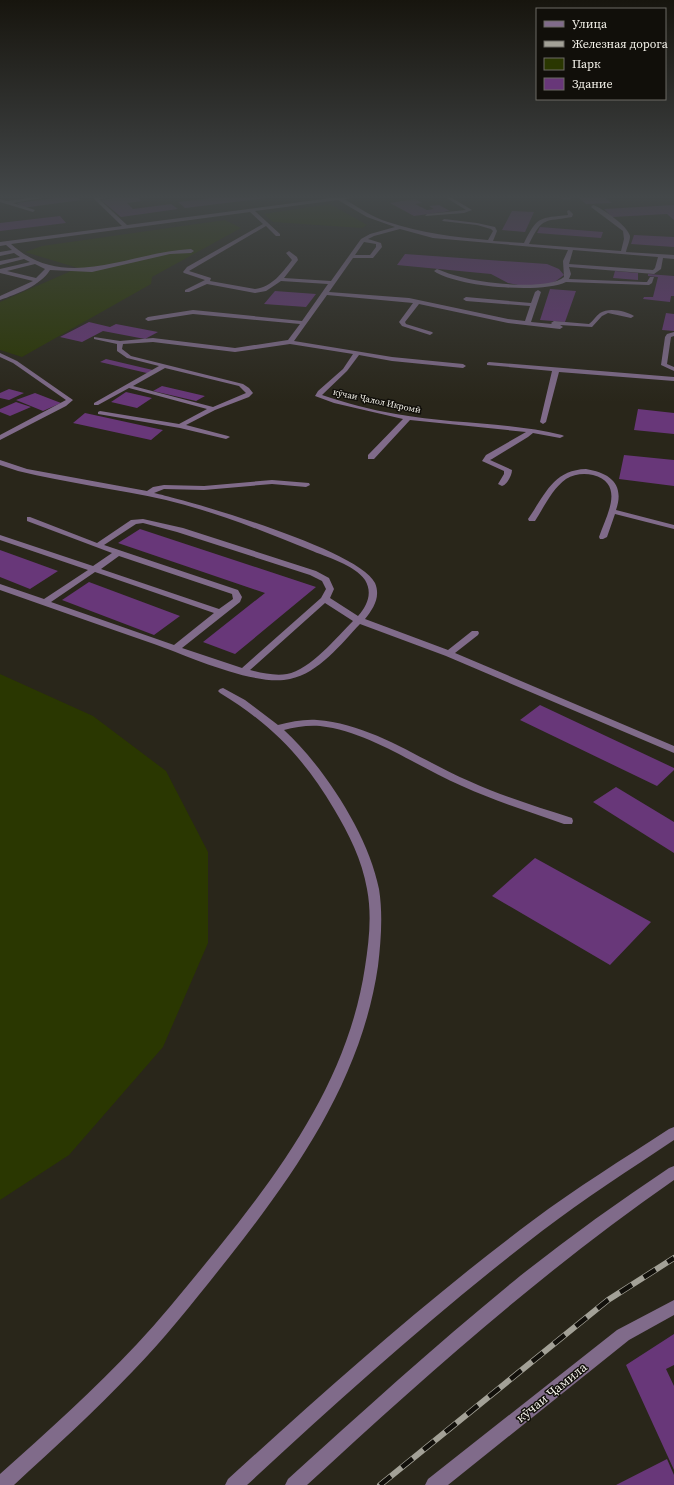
<svg xmlns="http://www.w3.org/2000/svg" width="674" height="1485" font-family="'Source Serif 4',serif">
<rect width="100%" height="100%" fill="#29261a"/>
<path fill="#2a3701" d="M330,204L367,225L362,228L273,222L264,214Z
M225,220L241,228L152,277L151,284L22,357L0,350V302L78,268L25,252L42,246Z
M0,674L93,716L166,771L208,852V943L163,1047L69,1155L0,1200Z"/>
<path fill="#683779" d="M8,195H34V196L12,198Z
M67,195H75L81,200L22,208L17,203L69,196Z
M135,195L142,201L127,203L133,209L171,204L178,209L121,217L101,200Z
M237,195H281L283,196L185,208L178,202Z
M556,195H565L572,199L563,200Z
M584,195H601L612,203L586,204L579,198H587Z
M415,199L422,203L415,204L427,210L434,209L429,206L439,205L450,211L414,216L390,203Z
M674,205V220L667,214L612,217L604,209Z
M512,211L534,212L525,232L502,230Z
M60,216L66,223L0,231V223Z
M540,227L603,232L601,238L537,233Z
M634,235L674,237V247L631,244Z
M405,254L547,264L559,269L564,275L556,281L545,286H523L508,283L491,274L397,265Z
M615,271L638,273V280L613,278Z
M648,274L674,276V296H671L670,302L643,299L644,297H653L658,277L648,276Z
M550,289L576,291L565,322L540,320Z
M275,291L316,294L306,307L264,304Z
M666,313L674,314V331L662,330Z
M89,322L110,327L116,324L158,332L145,339L103,331L82,342L60,337Z
M106,359L157,371L151,374L100,362Z
M162,386L205,396L196,401L153,391Z
M9,389L24,393L9,400L0,398V393Z
M126,392L152,398L137,408L111,402Z
M35,393L61,403L43,411L16,400Z
M16,402L31,407L10,416L0,412V409Z
M638,409L674,413V434L634,430Z
M85,413L163,430L151,440L73,423Z
M624,455L674,460V486L619,479Z
M140,529L316,587L235,654L203,642L265,593L118,543Z
M0,550L58,571L30,589L0,577Z
M89,582L180,616L154,635L62,600Z
M540,705L674,768V770L657,786L520,720Z
M616,787L674,822V853L593,802Z
M535,858L651,922L610,965L492,896Z
M674,1334V1365L666,1369L674,1386V1470L626,1365Z
M667,1459L674,1475V1485H616Z"/>
<g fill="none" stroke-linecap="round" stroke-linejoin="round">
<path fill="#806b8a" fill-rule="evenodd" d="M51,195H60L13,203L35,210L33,212L0,202V199L7,201Z
M90,195H94L96,196L123,195L121,196L99,199L127,225L338,197L367,195L365,196L344,199C358,207 372,217 388,222C421,233 454,237 488,240L493,231L491,229L477,225L442,221L444,219L477,223L495,227L497,231L493,241L524,243C537,216 540,218 568,215L567,211L569,210L573,214L572,217C544,222 543,216 529,244L621,251L624,239L623,231L591,207L593,205C602,208 628,226 630,236C630,241 627,247 626,252L674,255V259L663,258L661,269L654,274L569,267L571,274L569,279L644,282H647L650,277H654L652,283L649,285L566,282C542,294 456,287 434,271L437,269C445,272 452,275 461,277C482,283 547,291 564,277L563,261L568,250L433,238L400,229L374,236L368,239L381,243L382,247L373,258H353L329,292L409,298L508,319L525,321L530,306L466,301L463,299L466,297L531,303L535,292L538,290L541,292L531,322L552,324L551,323L554,321L589,324C593,321 596,316 600,313C609,307 626,311 634,316L631,318L608,313L602,316L592,327L560,325L563,327L560,329L508,323L419,304L405,322L406,324L432,332L433,333L430,335L402,326L399,322L413,303L327,295L294,341L392,357L463,364L466,366L463,368L392,361L359,355L347,371L322,395C346,403 371,410 396,414C451,424 508,422 562,435L564,436L560,438L533,433L528,437L492,459L490,460L512,470C512,475 507,485 502,486L498,484L504,474V471L482,461L486,455L526,432L410,420L374,459H368V455L403,419L334,403L315,396L318,391L343,369L353,354L290,344L235,352L153,342L123,344L122,349L131,356L243,384L249,388L253,393L249,397L215,410L186,425L228,436L230,437L226,439L180,428L98,414V412L100,411L179,424L207,409L129,388L98,405H94V403L159,366L127,358L117,351V344L94,339V337L120,341L153,338L235,348L288,340L300,324L193,314L148,321L145,319L148,317L193,310L302,321L328,284L281,281L266,291L255,293L207,284L189,292H185V290L205,280L184,273L183,272L187,267L263,224L250,212L11,244C65,293 129,252 191,249L194,251L191,253L170,254L92,272L50,270C40,286 17,294 0,300V296L33,281L0,273V269L30,262L24,259L0,265V261L20,257L14,253L0,256V252L12,250L6,245L0,246V242L122,226ZM338,200L367,217L395,227L370,234L361,239L331,281L284,278L298,260L297,257L289,251L286,253L292,260C282,273 272,287 255,289L210,281L211,278L189,271L266,226L276,236H280V234L255,211ZM364,242L376,244V247L370,255H355ZM573,250L658,257L655,268L653,270L569,264ZM35,264L45,269L36,278L7,271ZM165,368L239,386L246,393L213,407L133,386Z
M442,195H447L472,210L464,213L425,216L427,214L466,210Z
M607,195H668L666,196L618,198Z
M674,332V336L671,337L667,364L674,367V371L661,365L665,337L667,334Z
M0,353L17,361L73,400L66,406L0,440V435L66,400L13,363L0,357Z
M489,362L674,377V381L559,372L546,422L543,424L540,422L552,371L487,365V363Z
M0,460L27,469L147,491L153,487L164,485L204,486L272,480L309,483L310,485L306,487L272,484L204,490L164,489L154,493C194,502 359,550 375,583C381,597 373,609 365,619L448,650L472,631H478L479,633L478,635L455,653L674,746V753L446,656L360,624C341,644 319,673 290,679C255,687 188,656 154,644C102,626 51,608 0,590V584L44,599L88,570L0,540V535L93,566L112,553L27,521V517H30L97,543L131,520L143,519L183,528L316,571L329,578L334,589L330,598L358,616C367,606 373,593 365,580C355,565 326,557 310,550C263,531 216,512 166,500C117,489 67,483 18,471L0,465ZM143,523L177,532L310,575L322,581L326,589L321,598L242,668L182,648L240,602L242,597L238,590L104,545L136,524ZM119,556L232,594L233,599L219,609L101,569ZM95,572L214,613L174,645L51,602ZM325,603L353,621C337,637 310,670 287,674C275,676 262,673 250,670Z
M586,469C610,473 625,484 616,510L674,525V529L615,514L607,537L603,539H600L599,537C606,516 626,484 593,475C584,473 574,474 566,479C552,489 544,507 535,521H529L528,519C545,495 553,470 586,469Z
M223,688L245,700L278,725C291,722 304,719 317,720C372,724 420,760 469,781C502,796 537,807 572,818L573,821L572,824H564C530,812 495,801 462,786C415,766 371,732 320,726C308,725 295,727 284,730C324,767 368,834 379,889C383,914 381,941 378,966C362,1077 298,1170 230,1256C199,1295 168,1335 133,1371C95,1411 54,1448 14,1485H0V1474C47,1432 94,1390 137,1344C166,1313 192,1280 219,1247C286,1164 349,1075 365,967C369,941 372,915 367,889C362,860 349,834 334,809C304,758 270,723 220,693L218,691L220,689Z
M674,1127V1140C629,1170 584,1199 542,1231C439,1310 342,1397 247,1485H225L228,1479C326,1390 425,1301 532,1221C576,1188 623,1159 669,1129Z
M674,1166V1180C543,1271 424,1377 307,1485H285L288,1479C364,1410 440,1341 520,1276C568,1238 618,1202 669,1168Z
M674,1300V1315L629,1340L448,1485H425L428,1479L617,1330Z"/>
<g stroke="#a3a197" stroke-width="6">
<path id="rail" d="M380,1485L608,1300L674,1258"/>
</g>
<use href="#rail" stroke="#110f0a" stroke-width="4.5" stroke-dasharray="14" stroke-linecap="butt"/>
</g>
<linearGradient id="sky" x2="0" y2="1"><stop stop-color="#17150e"/><stop offset="0.49" stop-color="#434749"/><stop offset="1" stop-color="#434749" stop-opacity="0"/></linearGradient>
<rect width="674" height="402" fill="url(#sky)"/>
<g text-anchor="middle" stroke-width="3" stroke-linejoin="round" paint-order="stroke">
<g font-size="9" fill="#f6f4ec" stroke="#110f0a">
<text transform="translate(377 401) rotate(12)" y="3">кӯчаи Ҷалол Икромӣ</text>
</g>
<g font-size="13" fill="#f6f4ec" stroke="#110f0a">
<text transform="translate(551 1392) rotate(-39)" y="5">кӯчаи Ҷамила</text>
</g>
</g>
<rect x="536" y="8" width="130" height="92" fill="#110f0a" stroke="#6d6b64"/>
<rect x="544" y="21" width="20" height="6" fill="#806b8a" stroke="#6d6b64"/>
<text x="572" y="28" font-size="12" fill="#f6f4ec">Улица</text>
<rect x="544" y="41" width="20" height="6" fill="#a3a197" stroke="#6d6b64"/>
<text x="572" y="48" font-size="12" fill="#f6f4ec">Железная дорога</text>
<rect x="544" y="58" width="20" height="12" fill="#2a3701" stroke="#6d6b64"/>
<text x="572" y="68" font-size="12" fill="#f6f4ec">Парк</text>
<rect x="544" y="78" width="20" height="12" fill="#683779" stroke="#6d6b64"/>
<text x="572" y="88" font-size="12" fill="#f6f4ec">Здание</text>
</svg>
